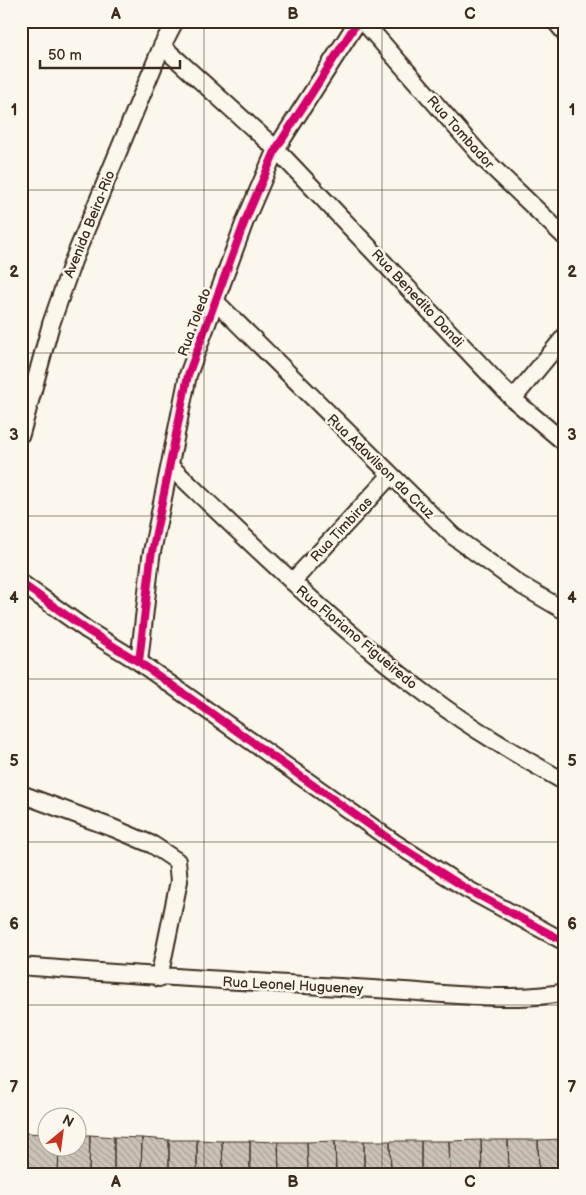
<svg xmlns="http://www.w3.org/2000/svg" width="586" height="1195" font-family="'Balsamiq Sans',sans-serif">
<defs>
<pattern id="building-back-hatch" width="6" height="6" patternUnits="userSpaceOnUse" patternTransform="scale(1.25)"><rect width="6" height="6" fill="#ccc4b9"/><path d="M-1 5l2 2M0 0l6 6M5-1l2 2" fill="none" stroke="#a79f96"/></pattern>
</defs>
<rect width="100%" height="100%" fill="#fbf7ec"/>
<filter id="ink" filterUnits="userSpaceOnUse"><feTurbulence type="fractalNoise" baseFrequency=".02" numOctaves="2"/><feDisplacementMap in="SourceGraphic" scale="10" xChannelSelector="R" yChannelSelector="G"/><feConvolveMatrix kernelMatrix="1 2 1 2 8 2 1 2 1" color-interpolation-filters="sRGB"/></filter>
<g filter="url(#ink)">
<path fill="url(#building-back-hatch)" stroke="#3b2a1e" d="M24,1133L48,1134V1148H59L58,1174H24Z
M78,1135H90L89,1174H58L59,1148H78Z
M90,1135L114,1137V1174H89Z
M114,1137L142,1138L141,1174H114Z
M142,1138L169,1140V1174H141Z
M565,1139V1174H539L538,1140Z
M169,1140H197V1174H169Z
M197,1140L222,1141L223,1174H197Z
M481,1140H508L509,1174H482Z
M481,1140L482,1174H450L449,1141Z
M508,1140H538L539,1174H509Z
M222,1141H250V1174H223Z
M250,1141L278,1142L279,1174H250Z
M335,1141H364V1174H336Z
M335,1141L336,1174H308L307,1142Z
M364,1141H390L391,1174H364Z
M390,1141H421V1174H391Z
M421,1141H449L450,1174H421Z
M278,1142H307L308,1174H279Z"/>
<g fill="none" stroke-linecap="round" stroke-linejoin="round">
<g stroke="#3b2a1e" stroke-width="20">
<path id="street" d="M363,21L483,158L565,237
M555,21L565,33
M162,46L276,149L513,399L565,443
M215,301L453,536L519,584L565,611
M513,399L565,336
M21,434L51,324L73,261L162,46L175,21
M170,466C254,546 337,628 430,697C472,729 519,756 565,782
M292,582L390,476
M21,583L87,630L139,662L395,843L467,889L565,942
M139,662L151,557L188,375L245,221L276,149L358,21
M21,794L113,828L153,845L177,861L179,881L159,978
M21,966C144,976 268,983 391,990C440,993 518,1003 565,992"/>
</g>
<use href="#street" stroke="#fbf7ec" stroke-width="16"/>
<g stroke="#fbf7ec" stroke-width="11">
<path id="cycleway" d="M21,583L87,630L139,662L395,843L467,889L565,942
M139,662L151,557L188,375L245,221L276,149L358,21"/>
</g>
<use href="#cycleway" stroke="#d6006c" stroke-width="8"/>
</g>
</g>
<path fill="none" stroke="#3b2a1e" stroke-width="1" stroke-opacity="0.55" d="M204,21V1174M382,21V1174M21,190H565M21,353H565M21,516H565M21,679H565M21,842H565M21,1005H565"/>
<g text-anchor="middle" stroke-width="5" stroke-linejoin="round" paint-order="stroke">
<g font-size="14" fill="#3b2a1e" stroke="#fbf7ec">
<text transform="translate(461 132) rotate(48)" y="5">Rua Tombador</text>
<text transform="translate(89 224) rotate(-68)" y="5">Avenida Beira-Rio</text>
<text transform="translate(418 298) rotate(47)" y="5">Rua Benedito Dandi</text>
<text transform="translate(194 322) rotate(-70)" y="5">Rua Toledo</text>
<text transform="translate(381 466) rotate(44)" y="5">Rua Adavilson da Cruz</text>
<text transform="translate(341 529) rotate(-47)" y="5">Rua Timbiras</text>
<text transform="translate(357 637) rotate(40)" y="5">Rua Floriano Figueiredo</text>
<text transform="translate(293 985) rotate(3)" y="5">Rua Leonel Hugueney</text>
</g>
</g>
<rect width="586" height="1195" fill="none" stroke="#fbf7ec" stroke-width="55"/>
<g transform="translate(62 1132) rotate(29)"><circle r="24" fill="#fbf7ec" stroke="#aea59a"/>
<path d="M0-4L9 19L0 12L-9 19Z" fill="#c8321e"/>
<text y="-8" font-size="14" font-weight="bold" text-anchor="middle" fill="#3b2a1e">N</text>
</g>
<path d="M40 60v8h140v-8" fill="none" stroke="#3b2a1e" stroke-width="2.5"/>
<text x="48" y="60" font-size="15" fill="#3b2a1e" stroke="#fbf7ec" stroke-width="4" paint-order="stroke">50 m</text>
<rect x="28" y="28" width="530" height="1140" fill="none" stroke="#3b2a1e" stroke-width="2"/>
<g font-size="16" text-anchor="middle" font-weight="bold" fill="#3b2a1e">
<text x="116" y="19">A</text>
<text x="293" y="19">B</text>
<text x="470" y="19">C</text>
<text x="14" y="115">1</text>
<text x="572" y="115">1</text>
<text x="14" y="277">2</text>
<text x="572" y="277">2</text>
<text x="14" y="440">3</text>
<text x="572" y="440">3</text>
<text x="14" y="603">4</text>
<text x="572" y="603">4</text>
<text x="14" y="766">5</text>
<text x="572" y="766">5</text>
<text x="14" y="929">6</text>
<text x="572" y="929">6</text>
<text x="14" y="1092">7</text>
<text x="572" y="1092">7</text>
<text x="116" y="1187">A</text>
<text x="293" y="1187">B</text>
<text x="470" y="1187">C</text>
</g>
</svg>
